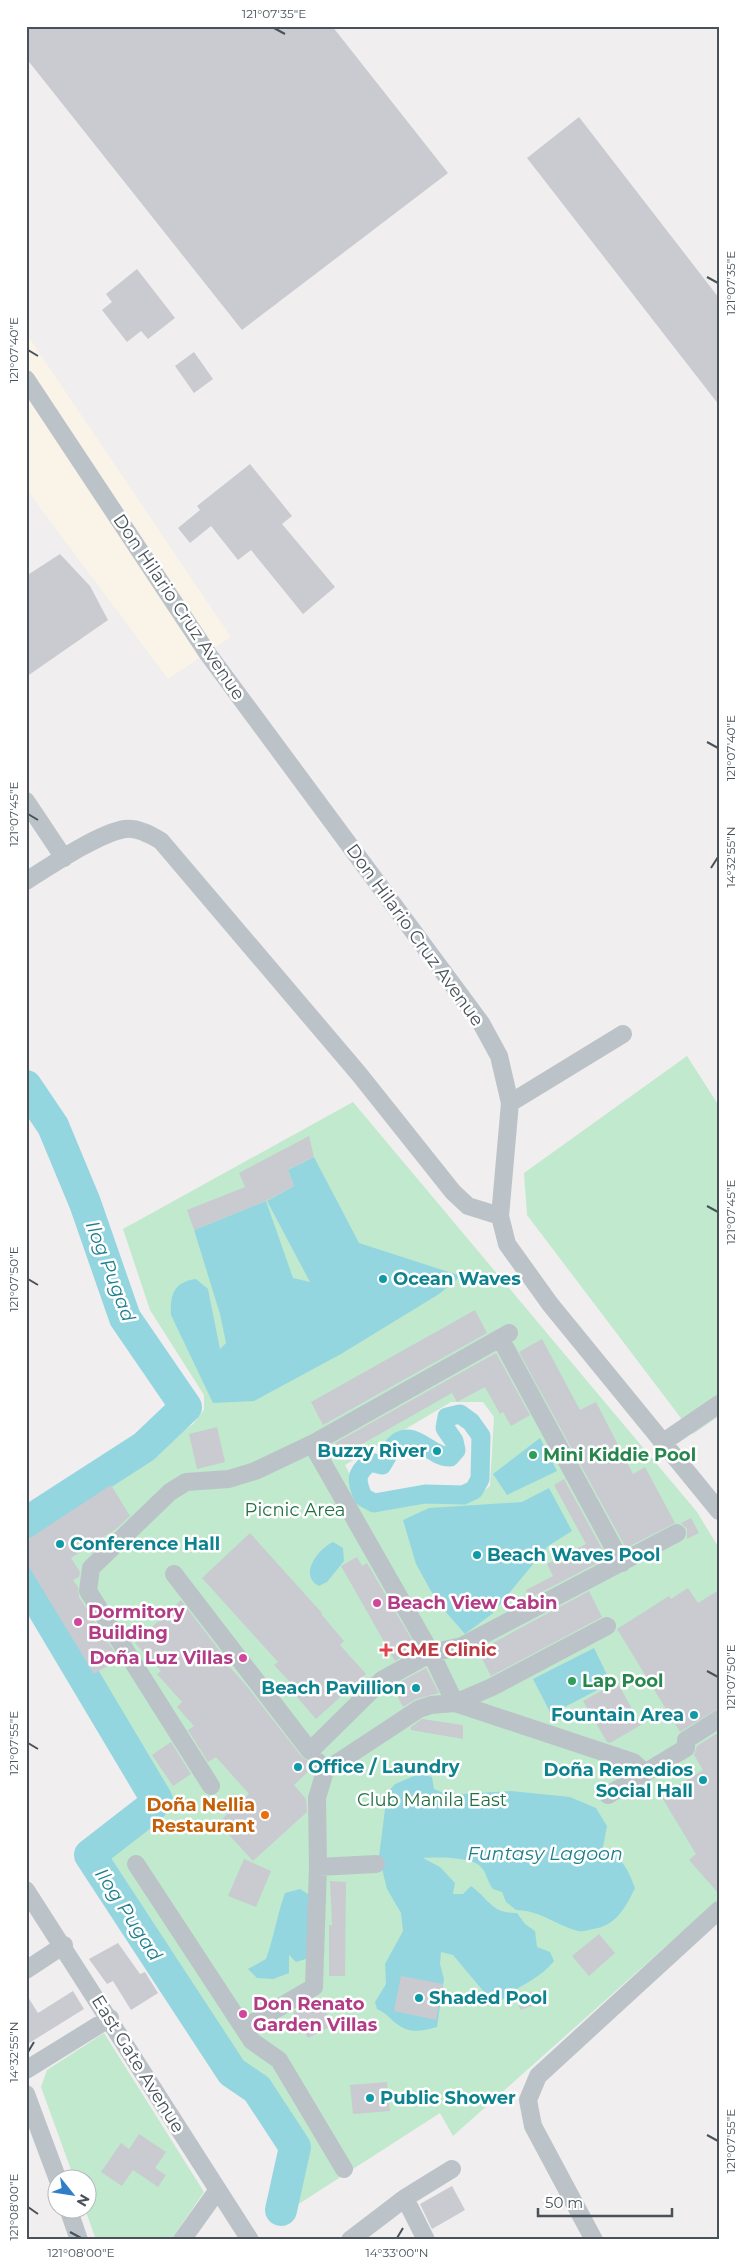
<svg xmlns="http://www.w3.org/2000/svg" width="745" height="2266" font-family="Montserrat,sans-serif">
<rect width="100%" height="100%" fill="#f0eeee"/>
<path fill="#f9f3e8" d="M26,333L231,637L168,679L26,489Z"/>
<path fill="#c1e9cd" fill-rule="evenodd" d="M687,1056L719,1106V1416L693,1434L527,1215L524,1173Z
M353,1102L697,1512L719,1548V1899L453,2136L440,2113L294,2207L303,2142L260,2078L237,2059L103,1869L104,1852L159,1814L167,1805L166,1796L26,1568V1541L193,1424L204,1410V1395L150,1310L123,1229ZM451,1402H483L494,1417L490,1486L480,1494L426,1496L367,1508L345,1465Z
M104,2033L204,2192L171,2240H96L85,2209L88,2208V2178H74L41,2087L47,2070Z"/>
<path fill="#94d6e0" d="M314,1157L359,1243L461,1276L439,1294L341,1354L254,1401L213,1403L171,1315C170,1294 174,1282 196,1279L208,1289L220,1349L226,1343L220,1314L194,1230L266,1201L293,1278L310,1282L267,1201L294,1186L288,1170Z
M540,1438L557,1471L507,1495L493,1474Z
M549,1488L572,1531L548,1546L492,1614L465,1634L437,1602L416,1564L403,1520L429,1508L522,1502Z
M333,1542L343,1548L344,1561L327,1582L319,1586C298,1575 318,1549 333,1542Z
M594,1648L611,1683L551,1714L533,1679Z
M421,1773L432,1777L434,1789L449,1795L511,1791L570,1797L596,1808L607,1826L603,1847C622,1857 628,1869 635,1888C626,1907 616,1926 593,1929C588,1930 583,1932 578,1931C556,1925 539,1910 516,1910L506,1902L502,1892L493,1889C487,1882 487,1872 480,1866C471,1857 436,1857 423,1858L440,1867L455,1883L453,1894H463L471,1886C489,1899 492,1914 517,1913L525,1924L535,1931L537,1947L550,1952L554,1961C540,1979 519,1985 502,2000L489,1998L453,1955L441,1952L440,1964L444,1979L437,2027C419,2032 408,2034 393,2021C388,2016 384,2012 377,2009L375,2002L386,1984L385,1964L403,1931L401,1913L387,1889L379,1857L387,1793L395,1784Z
M300,1889L308,1894L312,1903L306,1959L296,1962L289,1955V1973L273,1979L257,1978L248,1969L266,1959C274,1937 277,1915 285,1893Z"/>
<g fill="none" stroke-linecap="round" stroke-linejoin="round">
<path stroke="#94d6e0" stroke-width="19" d="M460,1414L471,1422L481,1436L480,1479L474,1490L463,1495L425,1494L374,1503L363,1497C356,1480 355,1474 370,1462L382,1465C386,1459 388,1454 392,1448C411,1423 430,1458 450,1457L456,1450L454,1441L445,1428L447,1417Z"/>
<path stroke="#94d6e0" stroke-width="32" d="M26,1086L53,1126L85,1203L125,1318L186,1407L144,1447L26,1523
M26,1580L157,1800L148,1810L90,1855L232,2072L257,2089L295,2147L281,2210"/>
</g>
<path fill="#c9cbd0" d="M26,26H332L448,173L242,330L26,58Z
M579,117L719,298V405L527,158Z
M137,269L175,318L148,339L141,331L127,342L102,310L112,302L106,294Z
M194,352L213,379L194,393L175,366Z
M250,464L292,516L282,524L335,587L303,614L251,550L238,560L211,526L190,543L178,528L200,510L197,506Z
M60,554L90,586L108,620L26,677V576Z
M309,1136L314,1157L288,1170L294,1186L266,1201L194,1230L187,1210L245,1187L239,1173Z
M475,1310L487,1333L323,1425L311,1402Z
M542,1339L580,1410L596,1402L633,1474L645,1467L675,1523L626,1548L519,1352Z
M496,1353L530,1415L511,1426L503,1412L500,1414L485,1387L457,1402L452,1393L341,1456L335,1443Z
M217,1427L225,1462L197,1469L189,1434Z
M564,1479L607,1558L530,1598L526,1590L553,1576L547,1564L586,1544L554,1485Z
M111,1485L130,1516L116,1529L71,1558L80,1572L79,1577L73,1580L78,1587L79,1597L119,1659L94,1674L26,1562V1550L30,1538Z
M691,1518L699,1533L687,1539V1529L681,1523Z
M250,1533L322,1613L321,1614L344,1641L340,1645L366,1674L316,1719L296,1696L300,1693L274,1665L278,1662L202,1578Z
M357,1557L362,1566L367,1563L412,1640L407,1643L412,1651L395,1661L341,1566Z
M688,1588L698,1603L719,1590V1708L680,1732L617,1629L669,1596L671,1599Z
M589,1591L602,1617L491,1676L478,1651Z
M181,1600L222,1654L220,1656L245,1684L302,1757L308,1761L310,1770L294,1785L306,1799L307,1812L253,1861L218,1823L249,1794L216,1757L208,1762L188,1730L194,1726L177,1707L182,1702L157,1674L161,1671L135,1643Z
M426,1668L439,1693L416,1699L403,1707L392,1686Z
M617,1682L641,1725L610,1743L607,1742L583,1701Z
M422,1719L463,1725V1739L411,1730V1727Z
M719,1732V1894L689,1860L696,1854L661,1796L703,1770L694,1755L697,1746Z
M171,1742L191,1774L173,1786L152,1755Z
M244,1859L271,1871L256,1907L228,1896Z
M330,1881L346,1882L345,1976H329V1925H332Z
M599,1934L615,1953L589,1976L572,1956Z
M118,1943L140,1974L145,1972L158,1993L131,2010L113,1981L107,1984L89,1959Z
M401,1976L443,1984L436,2020L394,2011Z
M73,1991L84,2009L26,2045V1994L38,2013Z
M532,1992L536,2005L520,2010L517,1997Z
M318,1997L333,2025L308,2038L293,2012Z
M387,2082L390,2111L353,2114L350,2085Z
M139,2134L166,2152L155,2168L166,2175L158,2187L133,2170L122,2186L101,2172L121,2143L129,2149Z
M452,2186L465,2210L432,2229L420,2204Z"/>
<g fill="none" stroke-linecap="round" stroke-linejoin="round">
<path stroke="#bbc3c8" stroke-width="18" d="M26,379L208,654L481,1023L499,1056L510,1103L500,1216L507,1244L550,1304L719,1511
M26,801L64,858
M26,881C50,866 99,833 125,829C137,827 150,834 161,841L359,1074L453,1192L468,1206L500,1216
M510,1103L623,1034
M500,1338L622,1563
M662,1443L719,1404
M312,1444L431,1653L462,1646L677,1533
M174,1574L310,1751L382,1680L431,1653L455,1703L492,1687L607,1626
M325,1771L419,1709L431,1705L455,1703L633,1762L645,1773
M211,1786L88,1591L91,1568L170,1492L186,1482L229,1479L255,1471L312,1444L509,1333
M608,1795L686,1748V1740L719,1719
M136,1864L252,2041L279,2060L344,2169
M318,1867L376,1864
M26,1890L250,2240
M26,1970L64,1945
M244,2028L314,1987L318,1867L317,1798L325,1771L318,1762
M26,2070L110,2018
M26,2094L58,2180
M405,2198L426,2240
M68,2208L79,2240
M182,2240L217,2191
M350,2240L405,2198L452,2169
M594,2240L533,2126L528,2100L538,2076L719,1910"/>
</g>
<path fill="none" stroke="#485258" stroke-width="2" d="M274,28L285,34M707,277L718,283M28,350L38,356M707,742L718,748M28,814L38,820M711,868L718,857M707,1206L718,1212M28,1279L38,1285M707,1671L718,1677M28,1743L38,1749M28,2052L34,2042M707,2135L718,2141M28,2207L38,2214M70,2232L81,2238M397,2238L403,2228"/>
<g fill="#0f9aa8" stroke="#fff" stroke-width="2">
<circle cx="383" cy="1279" r="5"/>
<circle cx="437" cy="1451" r="5"/>
<circle cx="60" cy="1544" r="5"/>
<circle cx="477" cy="1555" r="5"/>
<circle cx="416" cy="1688" r="5"/>
<circle cx="694" cy="1715" r="5"/>
<circle cx="298" cy="1767" r="5"/>
<circle cx="703" cy="1780" r="5"/>
<circle cx="419" cy="1998" r="5"/>
<circle cx="370" cy="2098" r="5"/>
</g>
<g fill="#2e9e5b" stroke="#fff" stroke-width="2">
<circle cx="533" cy="1455" r="5"/>
<circle cx="572" cy="1681" r="5"/>
</g>
<g fill="#d1479c" stroke="#fff" stroke-width="2">
<circle cx="377" cy="1603" r="5"/>
<circle cx="78" cy="1622" r="5"/>
<circle cx="243" cy="1658" r="5"/>
<circle cx="243" cy="2014" r="5"/>
</g>
<path fill="#e0444e" stroke="#fff" stroke-width="2" d="M383.5 1642.5h5v5h5v5h-5v5h-5v-5h-5v-5h5z"/>
<circle fill="#e8710a" stroke="#fff" stroke-width="2" cx="265" cy="1815" r="5"/>
<g text-anchor="middle" stroke-width="5" stroke-linejoin="round" paint-order="stroke">
<g font-size="18" fill="#485258" stroke="#fff">
<text transform="translate(179 607) rotate(56)" y="6">Don Hilario Cruz Avenue</text>
<text transform="translate(415 935) rotate(54)" y="6">Don Hilario Cruz Avenue</text>
<text transform="translate(138 2064) rotate(58)" y="6">East Gate Avenue</text>
</g>
<g font-size="18" font-weight="bold" fill="#0d838f" stroke="#fff" text-anchor="start">
<text x="393" y="1285">Ocean Waves</text>
<text x="427" y="1457" text-anchor="end">Buzzy River</text>
<text x="70" y="1550">Conference Hall</text>
<text x="487" y="1561">Beach Waves Pool</text>
<text x="406" y="1694" text-anchor="end">Beach Pavillion</text>
<text x="684" y="1721" text-anchor="end">Fountain Area</text>
<text x="308" y="1773">Office / Laundry</text>
<text x="693" y="1776" text-anchor="end">Doña Remedios<tspan x="693" dy="21">Social Hall</tspan></text>
<text x="429" y="2004">Shaded Pool</text>
<text x="380" y="2104">Public Shower</text>
</g>
<g font-size="18" font-weight="bold" fill="#27864d" stroke="#fff" text-anchor="start">
<text x="543" y="1461">Mini Kiddie Pool</text>
<text x="582" y="1687">Lap Pool</text>
</g>
<g font-size="18" fill="#227043" stroke="#fff">
<text x="295" y="1516">Picnic Area</text>
<text x="432" y="1806">Club Manila East</text>
</g>
<g font-size="18" font-weight="bold" fill="#b23c85" stroke="#fff" text-anchor="start">
<text x="387" y="1609">Beach View Cabin</text>
<text x="88" y="1618">Dormitory<tspan x="88" dy="21">Building</tspan></text>
<text x="233" y="1664" text-anchor="end">Doña Luz Villas</text>
<text x="253" y="2010">Don Renato<tspan x="253" dy="21">Garden Villas</tspan></text>
</g>
<g font-size="18" font-weight="bold" fill="#be3a42" stroke="#fff" text-anchor="start">
<text x="397" y="1656">CME Clinic</text>
</g>
<g font-size="18" font-weight="bold" fill="#c56008" stroke="#fff" text-anchor="end">
<text x="255" y="1811">Doña Nellia<tspan x="255" dy="21">Restaurant</tspan></text>
</g>
<g font-size="19" font-style="italic" fill="#1d7f8e" stroke="#fff">
<text transform="translate(111 1271) rotate(69)" y="7">Ilog Pugad</text>
<text x="545" y="1860">Funtasy Lagoon</text>
<text transform="translate(129 1914) rotate(57)" y="7">Ilog Pugad</text>
</g>
</g>
<rect width="745" height="2266" fill="none" stroke="#ffffff" stroke-width="55"/>
<g transform="translate(72 2194) rotate(120)"><circle r="24" fill="#ffffff" stroke="#b6babc"/>
<path d="M0-4L9 19L0 12L-9 19Z" fill="#307ec8"/>
<text y="-8" font-size="14" font-weight="bold" text-anchor="middle" fill="#485258">N</text>
</g>
<path d="M538 2208v8h134v-8" fill="none" stroke="#485258" stroke-width="2.5"/>
<text x="545" y="2208" font-size="15" fill="#485258" stroke="#ffffff" stroke-width="4" paint-order="stroke">50 m</text>
<rect x="28" y="28" width="690" height="2210" fill="none" stroke="#485258" stroke-width="2"/>
<g font-size="12" text-anchor="middle" fill="#485258">
<text x="274" y="18">121°07'35"E</text>
<text transform="translate(731 283) rotate(-90)" y="4">121°07'35"E</text>
<text transform="translate(14 350) rotate(-90)" y="4">121°07'40"E</text>
<text transform="translate(731 748) rotate(-90)" y="4">121°07'40"E</text>
<text transform="translate(14 814) rotate(-90)" y="4">121°07'45"E</text>
<text transform="translate(731 857) rotate(-90)" y="4">14°32'55"N</text>
<text transform="translate(731 1212) rotate(-90)" y="4">121°07'45"E</text>
<text transform="translate(14 1279) rotate(-90)" y="4">121°07'50"E</text>
<text transform="translate(731 1677) rotate(-90)" y="4">121°07'50"E</text>
<text transform="translate(14 1743) rotate(-90)" y="4">121°07'55"E</text>
<text transform="translate(14 2052) rotate(-90)" y="4">14°32'55"N</text>
<text transform="translate(731 2141) rotate(-90)" y="4">121°07'55"E</text>
<text transform="translate(14 2207) rotate(-90)" y="4">121°08'00"E</text>
<text x="81" y="2257">121°08'00"E</text>
<text x="397" y="2257">14°33'00"N</text>
</g>
</svg>
